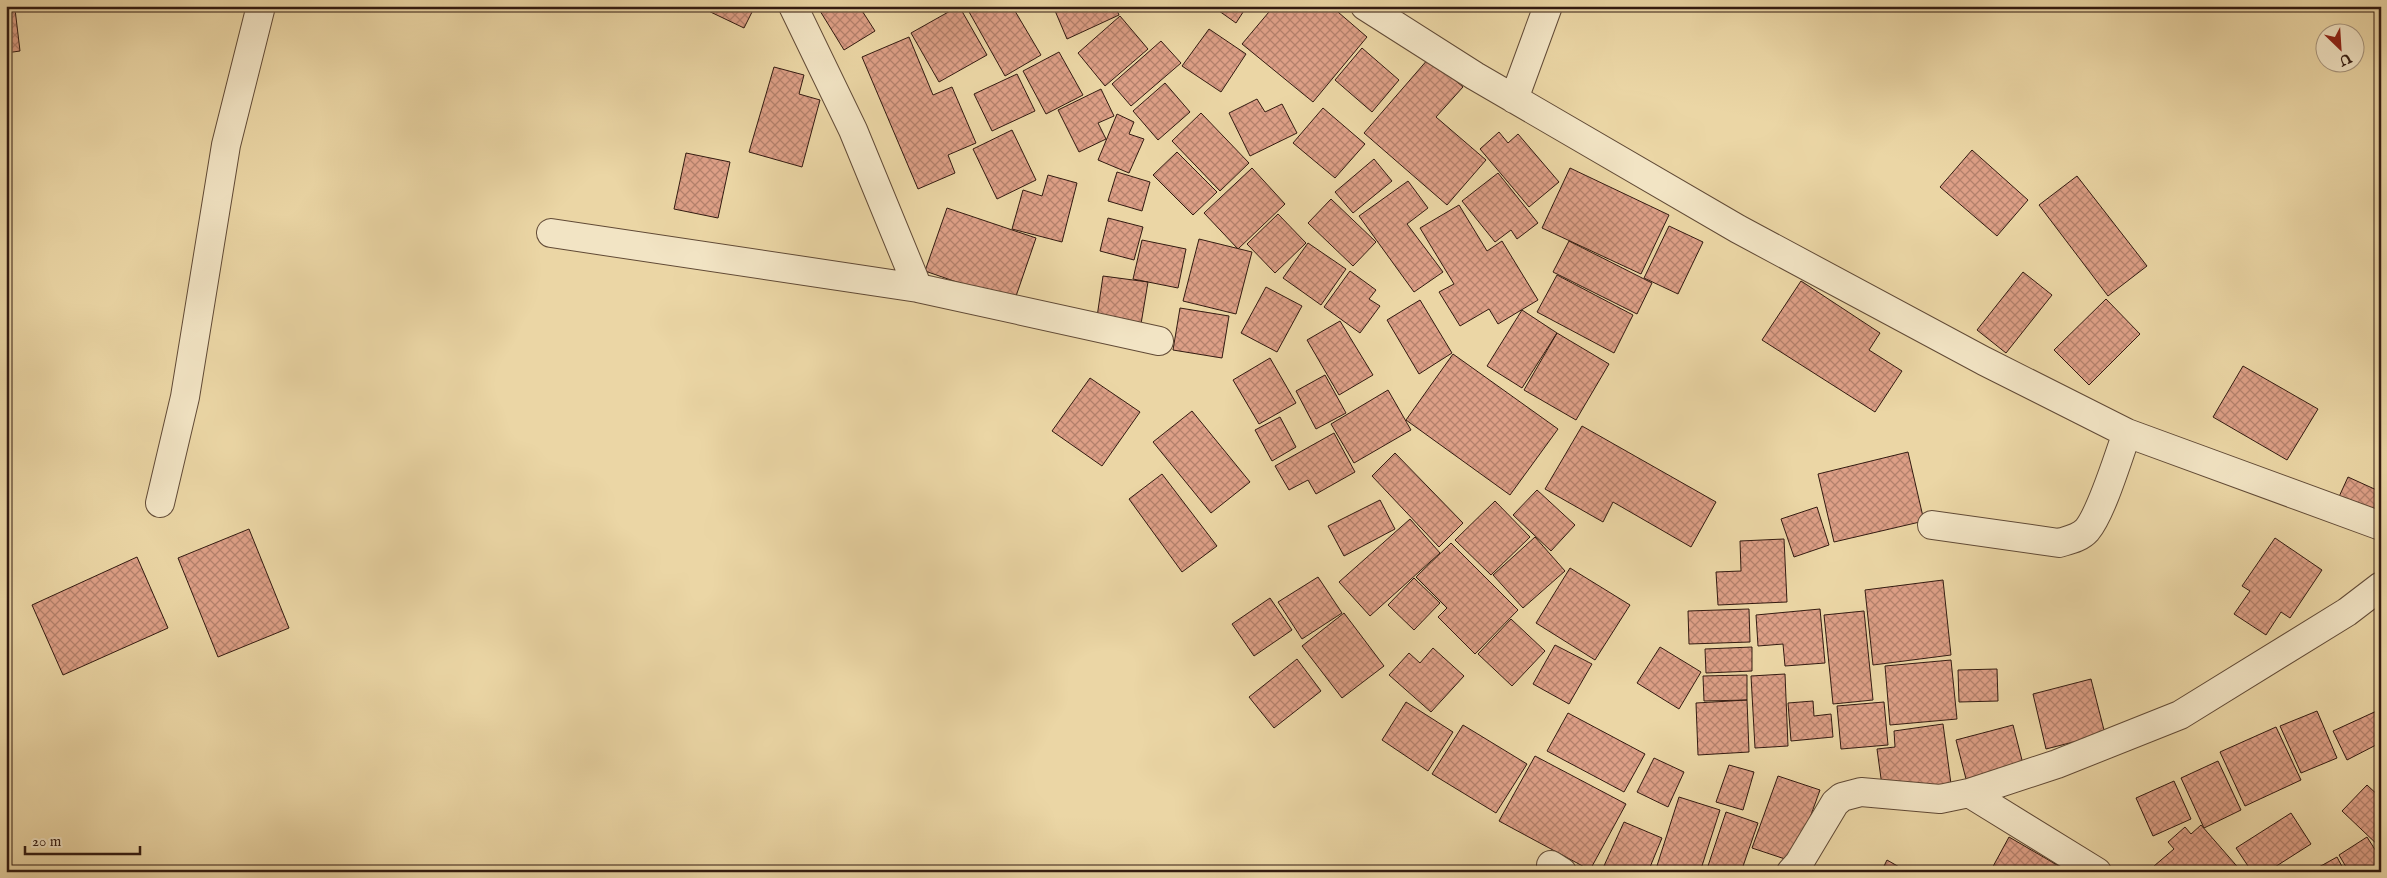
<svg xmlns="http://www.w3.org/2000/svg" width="2387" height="878" font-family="'IM FELL English',serif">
<defs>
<pattern id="building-cross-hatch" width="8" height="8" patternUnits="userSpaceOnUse" patternTransform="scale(1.25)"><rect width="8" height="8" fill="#dd9f86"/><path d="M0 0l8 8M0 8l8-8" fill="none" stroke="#b4816c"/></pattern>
</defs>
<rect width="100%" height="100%" fill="#ebd6a5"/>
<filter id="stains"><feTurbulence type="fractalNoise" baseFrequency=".004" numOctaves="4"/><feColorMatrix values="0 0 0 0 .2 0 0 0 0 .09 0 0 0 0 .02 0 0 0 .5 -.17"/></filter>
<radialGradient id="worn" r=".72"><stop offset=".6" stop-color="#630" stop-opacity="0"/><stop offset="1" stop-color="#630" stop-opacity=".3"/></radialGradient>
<path fill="url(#building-cross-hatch)" stroke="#331b11" d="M698,6H755L744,28Z
M817,6H859L875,31L844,50Z
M959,6L987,55L939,82L911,33Z
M974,6H1012L1041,55L1005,76L968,10Z
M1053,6H1115L1119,15L1067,39Z
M1212,6H1247L1236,23Z
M1274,6H1331L1367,37L1313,102L1242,44Z
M15,9L20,51L6,53V10Z
M1120,16L1148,49L1105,86L1078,53Z
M1209,29L1246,54L1221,92L1182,66Z
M909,37L933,95L952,87L976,143L948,155L955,173L918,189L862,57Z
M1161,41L1181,63L1131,106L1112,84Z
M1362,48L1399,80L1372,112L1335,80Z
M1059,52L1083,95L1046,114L1023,71Z
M1429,58L1463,87L1436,117L1486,160L1447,205L1364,133Z
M774,67L804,75L799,94L820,100L802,167L749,152Z
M1017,74L1035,111L992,131L974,94Z
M1165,83L1190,112L1158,140L1133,111Z
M1101,89L1114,116L1098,123L1106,139L1079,152L1058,110Z
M1257,99L1265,112L1282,104L1297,133L1250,156L1229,113Z
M1323,108L1365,144L1335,178L1293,143Z
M1201,113L1249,163L1220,191L1172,141Z
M1117,114L1134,122L1129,134L1144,139L1129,173L1098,160Z
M1012,130L1036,180L997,199L973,149Z
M1499,132L1508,143L1518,134L1559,182L1529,207L1480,149Z
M1972,150L2028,200L1997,236L1940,187Z
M1177,152L1217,192L1193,215L1153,175Z
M686,153L730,162L718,218L674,209Z
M1374,159L1392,181L1353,213L1335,192Z
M1252,168L1285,204L1238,249L1204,213Z
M1570,168L1669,215L1641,274L1542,228Z
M1117,172L1150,182L1142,211L1108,201Z
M1498,173L1538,223L1517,239L1511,230L1495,242L1462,201Z
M1048,175L1077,183L1062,242L1012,229L1023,190L1042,196Z
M2077,176L2147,266L2108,296L2039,205Z
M1408,181L1428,208L1407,224L1443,272L1414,292L1359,216Z
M1331,199L1376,242L1353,266L1308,223Z
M1459,205L1487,251L1502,241L1538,300L1498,324L1489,309L1460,326L1439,292L1454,284L1420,228Z
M947,208L1036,238L1014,302L925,271Z
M1278,214L1306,243L1275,273L1247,244Z
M1108,218L1143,227L1134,260L1100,251Z
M1669,226L1703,242L1678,294L1644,278Z
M1199,239L1252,252L1236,314L1183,301Z
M1142,240L1186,249L1178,288L1133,279Z
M1569,241L1652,283L1637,314L1553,272Z
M1308,243L1346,269L1321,305L1283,278Z
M1350,271L1376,290L1369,299L1380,306L1360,333L1324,307Z
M2023,272L2052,295L2006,353L1977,330Z
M1557,275L1633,315L1614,353L1537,312Z
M1103,276L1148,282L1141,324L1097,317Z
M1801,281L1880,333L1869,350L1902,371L1875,412L1762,340Z
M1266,287L1302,306L1277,352L1241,333Z
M2106,299L2140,334L2089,385L2054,350Z
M1420,300L1452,353L1419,374L1387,320Z
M1180,308L1229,316L1222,358L1173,350Z
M1522,310L1557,333L1522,388L1487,366Z
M1340,321L1373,375L1339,395L1307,340Z
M1557,333L1609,364L1576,420L1524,390Z
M1453,354L1558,429L1510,495L1406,420Z
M1270,358L1296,403L1259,424L1233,380Z
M2243,366L2318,409L2287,460L2213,417Z
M1325,375L1346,413L1316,429L1296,391Z
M1090,378L1140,412L1102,466L1052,431Z
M1388,390L1411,430L1354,463L1331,424Z
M1192,411L1250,482L1211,513L1153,442Z
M1280,417L1296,447L1272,461L1255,430Z
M1582,426L1716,502L1691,547L1613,502L1603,522L1545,489Z
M1334,433L1355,472L1316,494L1308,480L1289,490L1275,466Z
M1908,452L1924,521L1834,542L1818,474Z
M1395,453L1463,523L1439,547L1372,476Z
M1162,474L1217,546L1182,572L1129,499Z
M2348,477L2381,492V502L2374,516L2338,499Z
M1537,490L1575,525L1551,551L1513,515Z
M1380,500L1395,529L1344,556L1328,526Z
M1495,501L1530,537L1491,575L1455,540Z
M1817,507L1829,545L1794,557L1781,519Z
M1410,519L1440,553L1370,616L1339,582Z
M249,529L289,628L218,657L178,558Z
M1535,537L1565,571L1523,608L1493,575Z
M2275,538L2322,570L2290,618L2281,612L2266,635L2234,614L2250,591L2242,586Z
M1784,539L1787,602L1718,605L1716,572L1741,571L1740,541Z
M1451,543L1518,610L1475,654L1438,617L1447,608L1416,577Z
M137,557L168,628L63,675L32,605Z
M1570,568L1630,605L1595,660L1536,623Z
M1318,577L1342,613L1302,639L1278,602Z
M1414,578L1440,603L1414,630L1388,605Z
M1943,580L1951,655L1873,665L1865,590Z
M1270,598L1292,630L1254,656L1232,624Z
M1749,609L1750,642L1689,644L1688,611Z
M1820,609L1825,663L1785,666L1783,644L1758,646L1756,615Z
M1864,611L1873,700L1833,704L1824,615Z
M1344,613L1384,666L1342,698L1302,646Z
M1511,619L1545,651L1512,686L1478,654Z
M1555,645L1592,664L1569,704L1533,684Z
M1660,647L1701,672L1679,709L1637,683Z
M1752,647V671L1706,673L1705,649Z
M1433,648L1464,676L1431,712L1389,675L1409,653L1420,663Z
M1297,659L1321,691L1274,728L1249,697Z
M1951,660L1957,719L1890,725L1885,666Z
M1997,669L1998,701L1959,702L1958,670Z
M1785,674L1788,746L1755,748L1751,676Z
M1747,675V700L1704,701L1703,676Z
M2091,679L2105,734L2046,749L2033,694Z
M1747,700L1749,752L1698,755L1696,703Z
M1813,701L1814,716L1831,714L1833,737L1791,741L1788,703Z
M1406,702L1453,732L1428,771L1382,740Z
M1884,702L1888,745L1841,749L1837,706Z
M2381,709V755L2376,745L2347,760L2333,731Z
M2317,711L2337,758L2301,773L2280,726Z
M1568,713L1645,754L1624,792L1547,751Z
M1943,724L1951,784L1883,793L1877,749L1895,747L1894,731Z
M1463,725L1527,764L1496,813L1432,774Z
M2013,725L2023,764L1966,779L1956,740Z
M2276,727L2301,780L2245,806L2220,752Z
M1535,756L1626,804L1590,870L1499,821Z
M1654,758L1684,772L1668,807L1637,792Z
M2218,761L2241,810L2204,828L2181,778Z
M1729,765L1754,772L1743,810L1716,802Z
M1778,776L1820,790L1794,862L1752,848Z
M2174,781L2191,819L2153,836L2136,798Z
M2367,785L2381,798V848L2342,811Z
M1679,797L1720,810L1700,872H1655Z
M1726,812L1758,823L1741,872H1716L1707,869Z
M2291,813L2311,844L2267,872H2252L2236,848Z
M1624,822L1662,838L1648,872H1611L1603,868Z
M2201,825L2242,872H2159L2154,866L2174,849L2168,842L2185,827L2191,834Z
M2009,837L2064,869L2063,872H1990Z
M2367,837L2381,859V872H2349L2339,855Z
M2337,857L2345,872H2310Z
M1887,860L1908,872H1881Z"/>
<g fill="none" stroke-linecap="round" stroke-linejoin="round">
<g stroke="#614a36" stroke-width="30">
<path id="minor" d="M793,6L853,130L918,288L1159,341
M1365,6L1475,76L1738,229L1984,361L2127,433L2381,526
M1514,99L1548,6
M551,233L918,288
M160,503L185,397L226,145L261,6
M1932,525L2059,543C2069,540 2080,538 2087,530C2102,512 2118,457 2127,433
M1969,793L2097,872
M1551,865L1562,872
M1791,872L1799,863L1835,803L1842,797L1861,792L1940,799L1969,793L2057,764L2180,715L2347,612L2381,586"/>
</g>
<use href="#minor" stroke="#f2e4c4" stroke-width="28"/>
</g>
<rect width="2387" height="878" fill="none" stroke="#ebd6a5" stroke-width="25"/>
<rect x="8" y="8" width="2372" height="863" fill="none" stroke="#331b11" stroke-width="2.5"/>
<rect x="12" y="12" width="2362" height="853" fill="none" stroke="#331b11"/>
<g transform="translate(2340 48) rotate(155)"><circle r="24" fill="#f2e4c4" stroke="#a6947c"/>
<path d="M0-4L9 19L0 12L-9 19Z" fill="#8f2418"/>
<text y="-8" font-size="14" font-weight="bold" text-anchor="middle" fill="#331b11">U</text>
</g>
<path d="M25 846v8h115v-8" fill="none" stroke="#331b11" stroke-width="2.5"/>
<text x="32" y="846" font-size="15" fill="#331b11" stroke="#f2e4c4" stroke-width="4" paint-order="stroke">20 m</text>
<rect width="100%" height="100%" filter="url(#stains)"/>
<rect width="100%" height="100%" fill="url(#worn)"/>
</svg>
